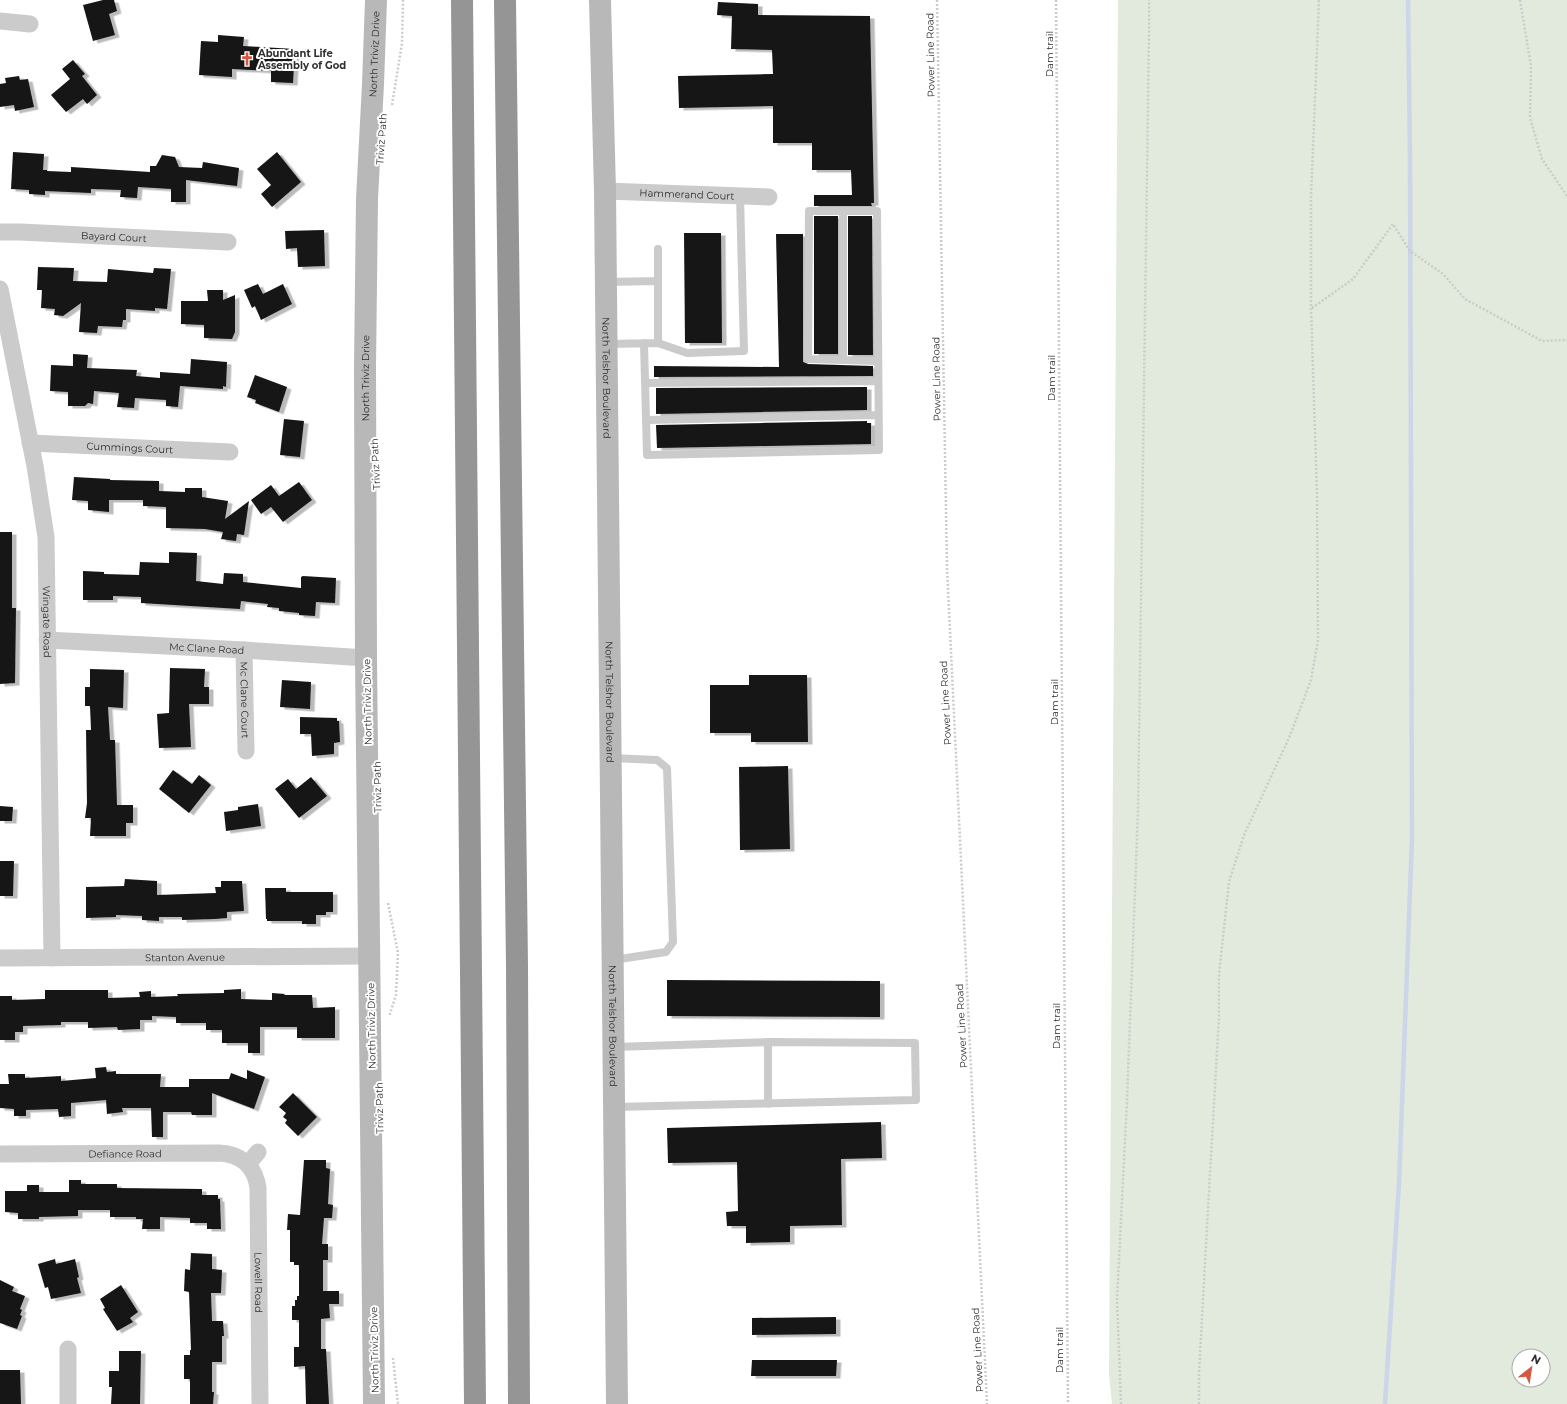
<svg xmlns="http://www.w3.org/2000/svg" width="1567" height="1404" font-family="Montserrat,sans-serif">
<defs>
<filter id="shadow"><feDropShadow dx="4.5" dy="2.5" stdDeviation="0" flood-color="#0004"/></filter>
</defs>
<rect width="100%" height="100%" fill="#fff"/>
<path fill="#e1eadd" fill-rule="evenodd" d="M1118,0H1567V1404H1112L1109,1374ZM1519,1356H1543V1380H1519Z"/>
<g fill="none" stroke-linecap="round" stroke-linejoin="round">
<path stroke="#cbd6e8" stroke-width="4.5" d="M1385,1404L1399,1183L1412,838L1410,153L1408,0"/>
</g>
<path fill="#151515" filter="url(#shadow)" d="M103,0H114L117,11L109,14L115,35L93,41L83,5Z
M718,2L758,4V15L870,16L874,203H871L872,206H814V195H852L851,170H812V143H773V106L679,108L678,76L773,74L772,50L731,49L732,16L717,15Z
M218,35L244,37L243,46L295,49L293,83L271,82V71L232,69V77L199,75L201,41L218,42Z
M73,60L85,74L82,76L97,95L87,104L83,99L66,112L51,95L70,79L62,69Z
M19,76L20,80L28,79L34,107L15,111L14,105L0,107V84L6,83L5,78Z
M13,152L44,154L43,170H47V171L71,172V167L150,172V166H156L162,155L175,157L179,167L202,168L203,162L239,168L237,186L186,180V202H171V189L138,187L137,198L120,197L121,190L91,189V193L45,191V195L29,194V190L11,189Z
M277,152L301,182L272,207L261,194L271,185L257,169Z
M814,216H838V354H814Z
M848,216H872L873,355H848Z
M324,230L325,266L298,267L297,248L286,249L285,231Z
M684,233H721L722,343H685Z
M776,234H803V362L808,364L873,366V376L654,377V366L779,367Z
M38,267L74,268L73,281L107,282L108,269L153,273L154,268L171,269L167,309L155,308V311L126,309V320H123L122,327L98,326L97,333L79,332L81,303L63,316L54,315L55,309L41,308L42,290H37Z
M258,284L263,294L283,284L292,304L261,320L255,306L252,308L244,290Z
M207,290H223V300L235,295V332L232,339L204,338V325L181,324V301H208Z
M73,354L88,355L87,368L137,370L136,376L160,378V372L190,374L191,359L227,362L226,387L223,386V389L180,386L178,407L166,406V400L135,398L134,408L117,407L119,393L94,391L93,404L88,403L85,406H68V392L50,391L51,365L73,366Z
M255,375L287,387L279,412L255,403L256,400L247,397Z
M867,387V410L656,414V388Z
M284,419L304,421L300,457L280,455Z
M867,421V423H871V444L657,448L656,425Z
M74,477L110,479V480L159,481V491L185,492V488H202V497L228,501L225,519L249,501L244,535L237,534L236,541L221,539L223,532L205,529L166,528V507L143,506V500H109V512L88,510V501L72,500Z
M299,482L312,500L283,522L271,507L261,514L251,500L271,485L279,496Z
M0,532H12V608H16L15,683L0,684Z
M169,552L197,553L196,581L223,584L224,573L243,574V582L301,588V577L303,576L336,578L335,603L316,602L315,616L299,615V613L279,611V608L267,607L268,604L241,601L240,609L141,603V597L113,596V600H83V571L104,572V574L139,575L140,562L169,563Z
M170,668L205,669L204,687H209V704H189L191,747L159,748L157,714L169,713Z
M90,669L124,670L123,708L108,707L110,740H115L117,805H133V823H126V836H90L91,818H85L87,803L86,730H91L90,706H85V687H90Z
M749,675H807L808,742H751V733H710V685H749Z
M282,680L311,682L310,709L280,707Z
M300,717L337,718V721H339L340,742L334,743V754L312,756L311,734H300Z
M788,766L790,849L740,850L739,767Z
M173,770L192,784L199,775L211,785L189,813L159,789Z
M311,777L327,796L299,818L275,789L288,779L296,789Z
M258,804L261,826L226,831L224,812L238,810V807Z
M0,806L13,807L12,821H0Z
M0,861H14L13,896H0Z
M125,879L157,881V895L216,893L215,887H221V881H242L244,911L227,912V918L215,919L182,920V917H159V921L142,920V916L116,915V917L86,918V887L124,886Z
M265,888H286V892H333V912H326V915H316V924H302V921H267V919H266Z
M667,980L880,981V1017L667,1016Z
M241,989V999L272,1000V993L285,994L284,995H312L313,1008L335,1007V1038H297V1027H260V1053H248V1043H222V1030H206V1023H176V1017L152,1016V1020H140V1029L118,1030L117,1027L88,1028V1022H61V1025L23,1026V1032H15V1040H0V996H12V1000L45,999V990H108V998L140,997L139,992L151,991V997L178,996L177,994L224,993V990Z
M106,1067L107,1072L116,1071V1074H161L160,1087H189V1079H229L231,1073L247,1079V1070L265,1077L254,1109L212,1093V1115H192L191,1112H163V1137H152L151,1108H122L123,1112L107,1114L106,1100L71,1103V1116L59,1117L58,1109L26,1110V1116H14V1109L0,1108V1084H9L8,1074H25V1078L61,1076V1081L96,1078L95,1068Z
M293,1093L317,1117L298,1136L285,1123L287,1120L283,1117L286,1113L279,1107Z
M881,1122L882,1158L841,1159L842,1225L790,1226V1242L746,1243V1226H727L726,1212L738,1211L737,1162L668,1163L667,1128Z
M304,1160H326V1168L330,1169L328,1204L333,1205L332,1218H324L322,1244H328V1260H323V1291H339V1304H329L330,1318L321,1319V1349H326L329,1404H306L305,1366L294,1367V1347H299V1320H292V1306H295V1300H297V1296H299V1265H294V1262H290V1230H287L288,1214L300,1215Z
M69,1180H81V1184H117V1188L202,1189V1195H218V1199H220L221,1229H207V1223H190V1218L160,1217V1229H142L143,1219H136V1217H110V1210H78V1216L39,1217V1219H18V1213L5,1212V1191H27V1185H39V1192H69Z
M191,1253L212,1254V1269L222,1270L221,1293H211L212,1321H223L224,1336H222V1362H212V1392H214L213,1404H190V1379H184V1355H190V1350H191L189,1292L184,1291L185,1269L190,1270Z
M55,1259L56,1264L75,1259L79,1277L77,1278L81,1293L51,1299L48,1287L45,1288L38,1264Z
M0,1280L14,1287L12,1291L25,1296L20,1309L22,1310L20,1315L22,1316L17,1329L0,1323Z
M121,1285L138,1312L130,1318L133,1322L117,1331L103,1309L105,1308L100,1299Z
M836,1317V1334L752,1335V1318Z
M119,1351H141L140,1404H111L112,1387H109V1371H119Z
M752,1360H837L836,1376H751Z
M0,1370H20L21,1404H0Z"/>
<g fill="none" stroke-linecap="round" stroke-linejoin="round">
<path stroke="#cbcbcb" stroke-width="2.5" stroke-dasharray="2 2" stroke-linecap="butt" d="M937,0L947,568L987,1404
M1056,0L1068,1404
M1520,0L1531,66L1530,118L1542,159L1567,196
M392,105L402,43L403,0
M1312,308L1353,279L1393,224L1410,251L1443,274L1465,299L1542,341L1567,340
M388,903L398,953L396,995L389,1017
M393,1358L398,1404
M1121,1404L1117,1300L1127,1101L1138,811L1149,33V0
M1199,1404V1373L1206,1244L1219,1017V974L1229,882L1244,835L1289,738L1311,680L1318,640L1317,494L1311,308V197L1319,0"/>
<path stroke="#cbcbcb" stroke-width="8" d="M606,282L658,281
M644,343L647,455L879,450L877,211H809L808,359L878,361
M658,343L687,353L744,351L740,196
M608,344L658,343V249
M843,360V211
M645,383L878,381
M646,420L878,415
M611,758L657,760L667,768L673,942L666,952L613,960
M614,1047L768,1042L915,1043L916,1100L615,1107
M768,1104V1042"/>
<g stroke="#cbcbcb" stroke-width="17">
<path d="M0,21L30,24"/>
<path id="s1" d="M605,191L769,197"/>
<path id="s2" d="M0,232H20L228,242"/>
<path id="s3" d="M0,289L35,466L46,537L52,958"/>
<path id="s4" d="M30,443L230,452"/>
<path id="s5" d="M47,640L244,650L366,658"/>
<path id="s6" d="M244,650L246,751"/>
<path id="s7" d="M0,958L370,956"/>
<path id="s8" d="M0,1154L219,1153C241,1154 255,1166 258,1188L260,1404"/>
<path d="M248,1164L258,1152"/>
<path d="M68,1349V1404"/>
</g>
<g stroke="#b8b8b8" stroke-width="22">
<path id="s9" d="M600,0L605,191L617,1404"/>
<path id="s10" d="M374,1404L366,658L365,367L367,199L373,84L376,0"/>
</g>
<path stroke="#959595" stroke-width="22" d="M462,0L475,1404
M505,0L517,966L519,1404"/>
</g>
<defs>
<g id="church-bare" transform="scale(1.08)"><path d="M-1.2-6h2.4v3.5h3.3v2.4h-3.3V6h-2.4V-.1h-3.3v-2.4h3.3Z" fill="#d55740" stroke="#fff" stroke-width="2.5" paint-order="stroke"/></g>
</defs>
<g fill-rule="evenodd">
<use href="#church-bare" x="247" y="59"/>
</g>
<g text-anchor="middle" stroke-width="4" stroke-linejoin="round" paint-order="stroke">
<g font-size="10" font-weight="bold" fill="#2e2e2e" stroke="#fff" text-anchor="start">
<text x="258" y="57">Abundant Life<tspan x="258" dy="12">Assembly of God</tspan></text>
</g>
<g font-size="10" fill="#2e2e2e" stroke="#fff">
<text dy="4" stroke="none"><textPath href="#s10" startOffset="1350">North Triviz Drive</textPath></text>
<text transform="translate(1049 54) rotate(-90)" y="4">Dam trail</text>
<text transform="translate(930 55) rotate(-91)" y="4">Power Line Road</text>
<text transform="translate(381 139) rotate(-86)" y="4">Triviz Path</text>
<text dy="4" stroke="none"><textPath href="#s1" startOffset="82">Hammerand Court</textPath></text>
<text dy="4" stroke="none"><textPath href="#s2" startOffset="114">Bayard Court</textPath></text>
<text dy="4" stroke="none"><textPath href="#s10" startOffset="1026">North Triviz Drive</textPath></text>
<text dy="4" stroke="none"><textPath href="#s9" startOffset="378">North Telshor Boulevard</textPath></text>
<text transform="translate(1051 378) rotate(-90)" y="4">Dam trail</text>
<text transform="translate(936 379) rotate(-91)" y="4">Power Line Road</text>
<text dy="4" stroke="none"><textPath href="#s4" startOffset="100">Cummings Court</textPath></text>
<text transform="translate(375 464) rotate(-93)" y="4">Triviz Path</text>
<text dy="4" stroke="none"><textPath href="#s3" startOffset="337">Wingate Road</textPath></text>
<text dy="4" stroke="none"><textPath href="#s5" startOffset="160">Mc Clane Road</textPath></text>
<text dy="4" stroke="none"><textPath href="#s6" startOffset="50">Mc Clane Court</textPath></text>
<text transform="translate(367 702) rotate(-91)" y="4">North Triviz Drive</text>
<text dy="4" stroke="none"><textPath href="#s9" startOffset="702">North Telshor Boulevard</textPath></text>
<text transform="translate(1054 702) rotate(-90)" y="4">Dam trail</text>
<text transform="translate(945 703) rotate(-93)" y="4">Power Line Road</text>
<text transform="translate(377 787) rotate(-91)" y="4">Triviz Path</text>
<text dy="4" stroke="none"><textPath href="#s7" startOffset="185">Stanton Avenue</textPath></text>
<text transform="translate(371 1026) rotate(-91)" y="4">North Triviz Drive</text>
<text dy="4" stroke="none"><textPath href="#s9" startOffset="1026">North Telshor Boulevard</textPath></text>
<text transform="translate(961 1026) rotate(-93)" y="4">Power Line Road</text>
<text transform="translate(1056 1026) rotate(-90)" y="4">Dam trail</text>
<text transform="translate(379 1108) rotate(-91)" y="4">Triviz Path</text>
<text dy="4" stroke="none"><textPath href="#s8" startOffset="125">Defiance Road</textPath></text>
<text dy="4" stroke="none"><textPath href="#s8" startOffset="371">Lowell Road</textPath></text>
<text transform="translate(374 1350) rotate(-91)" y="4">North Triviz Drive</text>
<text transform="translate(977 1350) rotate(-93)" y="4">Power Line Road</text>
<text transform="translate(1059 1350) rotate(-90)" y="4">Dam trail</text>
</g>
</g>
<g transform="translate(1531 1368) rotate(30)"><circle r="19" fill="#ffffff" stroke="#ababab"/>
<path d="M0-3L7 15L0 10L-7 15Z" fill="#d55740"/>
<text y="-6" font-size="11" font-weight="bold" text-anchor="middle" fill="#2e2e2e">N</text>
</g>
</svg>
